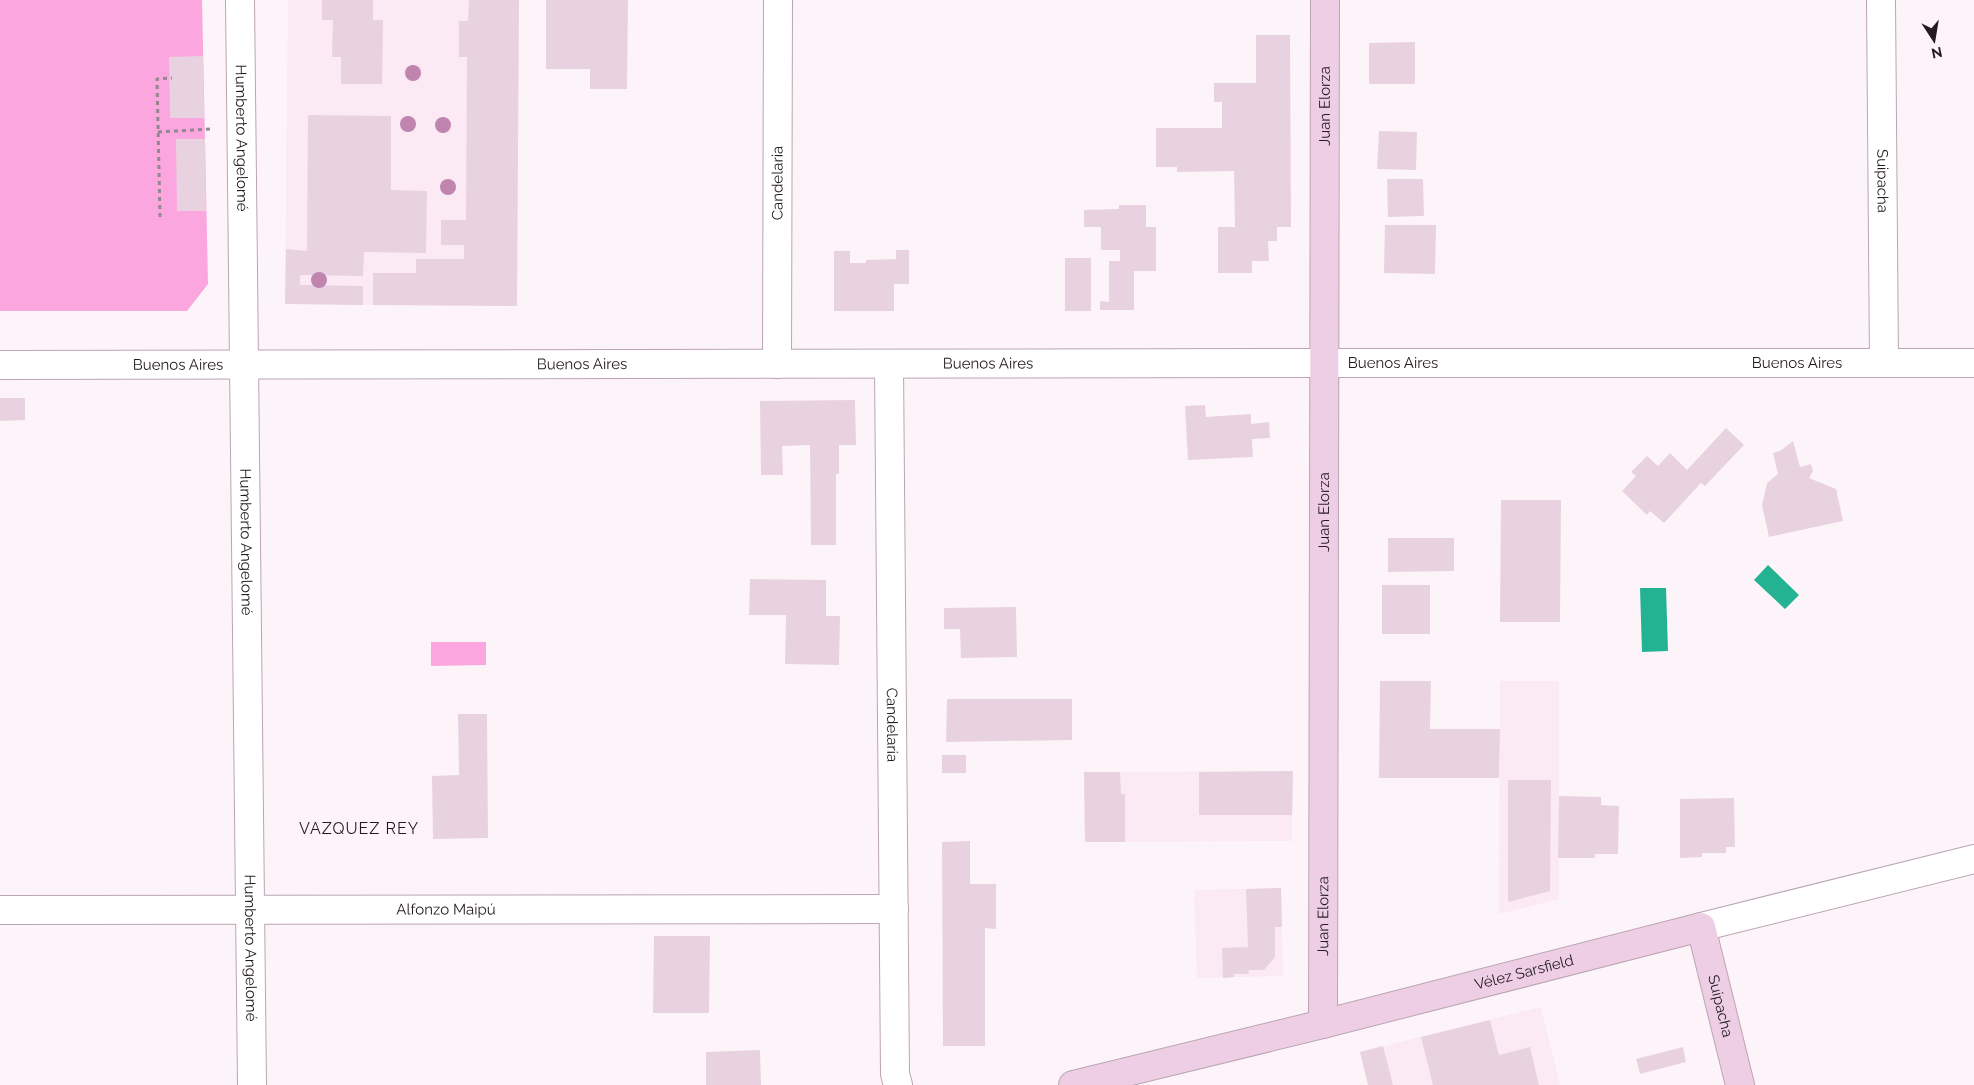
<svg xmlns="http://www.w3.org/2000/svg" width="1974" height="1085" font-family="Raleway,sans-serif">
<rect width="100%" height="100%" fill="#fdf4f9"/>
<path fill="#fbe9f4" d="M288,0H519L517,306L285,304Z
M1500,681H1559V899L1499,914Z
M1293,771L1292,841L1085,842L1084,772Z
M1281,888L1283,976L1197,978L1194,890Z
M1541,1007L1560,1085H1368L1360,1052Z"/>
<path fill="#fba6de" d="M0,0H202L208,284L187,311H0Z
M431,642H486V665L431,666Z"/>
<path fill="#23b393" d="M1768,565L1799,595L1785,609L1754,580Z
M1640,588H1666L1668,651L1642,652Z"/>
<path fill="#e9d2e0" d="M322,0H373V20H383L382,84H341V57H332L333,20H322Z
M469,0H519L517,306L373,305V273H416V259H464V245H441V220H466L467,57H459V21H468Z
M546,0H628L627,89H590V69H546Z
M1256,35H1290L1291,227H1277V241H1268L1269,261H1252V273H1218V227H1235L1234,171L1177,172V167H1156V128H1222V102H1214V83H1256Z
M1415,42V84H1369V43Z
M203,56L204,118H170L169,57Z
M308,115L391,116V190L427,191L426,253L364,252L363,276L300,275V285L363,286V305L285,304L286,249L307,251Z
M1379,131L1417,132L1416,170L1377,169Z
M176,139H205L206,211H177Z
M1387,179H1423L1424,216L1388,217Z
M1119,205H1146V227H1156V271H1134V310H1100V301L1109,302V261H1120V250H1101V227H1084V210L1119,209Z
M1385,225H1436L1435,274L1384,273Z
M896,250H909V284H894V311H834V251H850V263H866V260L896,259Z
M1065,258H1091V311H1065Z
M0,398H25V420L0,421Z
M855,400L856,445H839V474H836V545H811L810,445L782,446L783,475H761L760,401Z
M1205,405L1206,417L1251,414V424L1269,422L1270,438L1252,439L1253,457L1188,460L1185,406Z
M1726,428L1744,445L1705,486L1701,483L1664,523L1650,511L1647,515L1622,491L1636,476L1631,472L1647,456L1658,466L1670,453L1687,470Z
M1793,441L1800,467L1811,464L1813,471L1809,478L1836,489L1843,521L1769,537L1762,505L1767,483L1778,474L1773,453L1780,451Z
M1501,500H1561L1560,622H1500Z
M1388,538H1454V571L1388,572Z
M750,579L826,580V616H840L839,665L785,664L786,615H749Z
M1382,585H1430V634H1382Z
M1016,607L1017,657L961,658L960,629H944V608Z
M1380,681H1431L1430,729H1500L1499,778H1379Z
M947,699H1072V740L946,742Z
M458,714H487L488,838L433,839L432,776L459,775Z
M942,755H966V773H942Z
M1293,771L1292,815H1199V772Z
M1084,772H1120L1121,794H1125V842H1085Z
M1508,780H1551L1550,891L1508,902Z
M1559,796L1601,797V805L1619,806L1618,854H1595V858H1558Z
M1734,798L1735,847H1726V853H1702V857L1680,858V799Z
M970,841V884H996V929L985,928V1046H943L942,842Z
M1281,888L1282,927H1275V957L1264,970H1248L1249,974H1234V977L1223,978L1222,948L1248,947L1246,889Z
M654,936H710L709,1013H653Z
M1490,1020L1499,1055L1530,1047L1539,1085H1433L1421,1037Z
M1383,1046L1393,1085H1368L1360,1052Z
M1683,1047L1686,1062L1640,1074L1636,1059Z
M760,1050L761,1085H706V1052Z"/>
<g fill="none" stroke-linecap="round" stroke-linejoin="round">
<g stroke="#bba5b3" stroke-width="30">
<g id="minor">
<path id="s1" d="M240,0L252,1085"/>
<path id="s2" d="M1881,0L1884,363"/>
<path id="s3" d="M1325,363H1974"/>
<path id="s4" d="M777,364L778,0"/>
<path id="s5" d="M889,364L895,1074L898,1085"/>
<path id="s6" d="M0,910L894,909"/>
<path d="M1701,927L1974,859"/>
</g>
</g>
<g stroke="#bba5b3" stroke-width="30">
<g id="tertiary">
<path id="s7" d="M0,365L1325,363"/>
</g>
</g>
<g stroke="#bba5b3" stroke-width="30">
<g id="secondary">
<path id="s8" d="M1323,1024L1325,0"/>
<path id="s9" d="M1073,1085L1323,1024L1701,927L1740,1085"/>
</g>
</g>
<path stroke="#92898e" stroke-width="3" stroke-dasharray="4 4" stroke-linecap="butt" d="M158,132L212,129
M160,217L157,79L172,78"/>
<use href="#minor" stroke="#fff" stroke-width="28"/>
<use href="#tertiary" stroke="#fff" stroke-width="28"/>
<use href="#secondary" stroke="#eecee4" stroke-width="28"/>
</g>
<g fill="#bf85af">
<circle cx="413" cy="73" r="8"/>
<circle cx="408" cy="124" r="8"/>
<circle cx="443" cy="125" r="8"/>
<circle cx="448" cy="187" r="8"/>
<circle cx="319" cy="280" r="8"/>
</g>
<g text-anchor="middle" stroke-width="4" stroke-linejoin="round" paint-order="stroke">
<g font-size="15" fill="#231b20" stroke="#fdf4f9">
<text dy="5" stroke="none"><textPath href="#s8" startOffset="918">Juan Elorza</textPath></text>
<text dy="5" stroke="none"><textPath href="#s1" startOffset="138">Humberto Angelomé</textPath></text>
<text dy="5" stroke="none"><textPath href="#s4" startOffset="181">Candelaria</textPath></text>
<text dy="5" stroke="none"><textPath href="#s2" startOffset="181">Suipacha</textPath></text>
<text dy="5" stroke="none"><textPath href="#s3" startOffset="68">Buenos Aires</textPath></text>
<text dy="5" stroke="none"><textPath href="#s3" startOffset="472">Buenos Aires</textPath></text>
<text dy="5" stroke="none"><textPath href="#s7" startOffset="988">Buenos Aires</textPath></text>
<text dy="5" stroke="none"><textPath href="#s7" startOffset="178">Buenos Aires</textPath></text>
<text dy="5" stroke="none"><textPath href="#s7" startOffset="582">Buenos Aires</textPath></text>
<text dy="5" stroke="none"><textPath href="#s8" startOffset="512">Juan Elorza</textPath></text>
<text dy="5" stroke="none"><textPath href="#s1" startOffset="542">Humberto Angelomé</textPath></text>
<text dy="5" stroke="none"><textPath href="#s5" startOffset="361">Candelaria</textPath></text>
<text dy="5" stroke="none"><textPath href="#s6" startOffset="446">Alfonzo Maipú</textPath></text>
<text dy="5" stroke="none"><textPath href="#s8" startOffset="108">Juan Elorza</textPath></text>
<text dy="5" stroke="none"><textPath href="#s1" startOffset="948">Humberto Angelomé</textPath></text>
<text dy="5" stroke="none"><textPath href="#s9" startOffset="465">Vélez Sarsfield</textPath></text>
<text dy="5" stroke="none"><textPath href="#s9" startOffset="729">Suipacha</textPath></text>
</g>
<g font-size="16" letter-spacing="1" fill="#231b20" stroke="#fdf4f9">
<text x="359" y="834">VAZQUEZ REY</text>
</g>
</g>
<g transform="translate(1934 40) rotate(168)" stroke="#fdf4f9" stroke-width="4" paint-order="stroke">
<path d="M0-4L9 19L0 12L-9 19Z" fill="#231b20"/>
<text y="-8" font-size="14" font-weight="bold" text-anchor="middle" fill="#231b20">N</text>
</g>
</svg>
